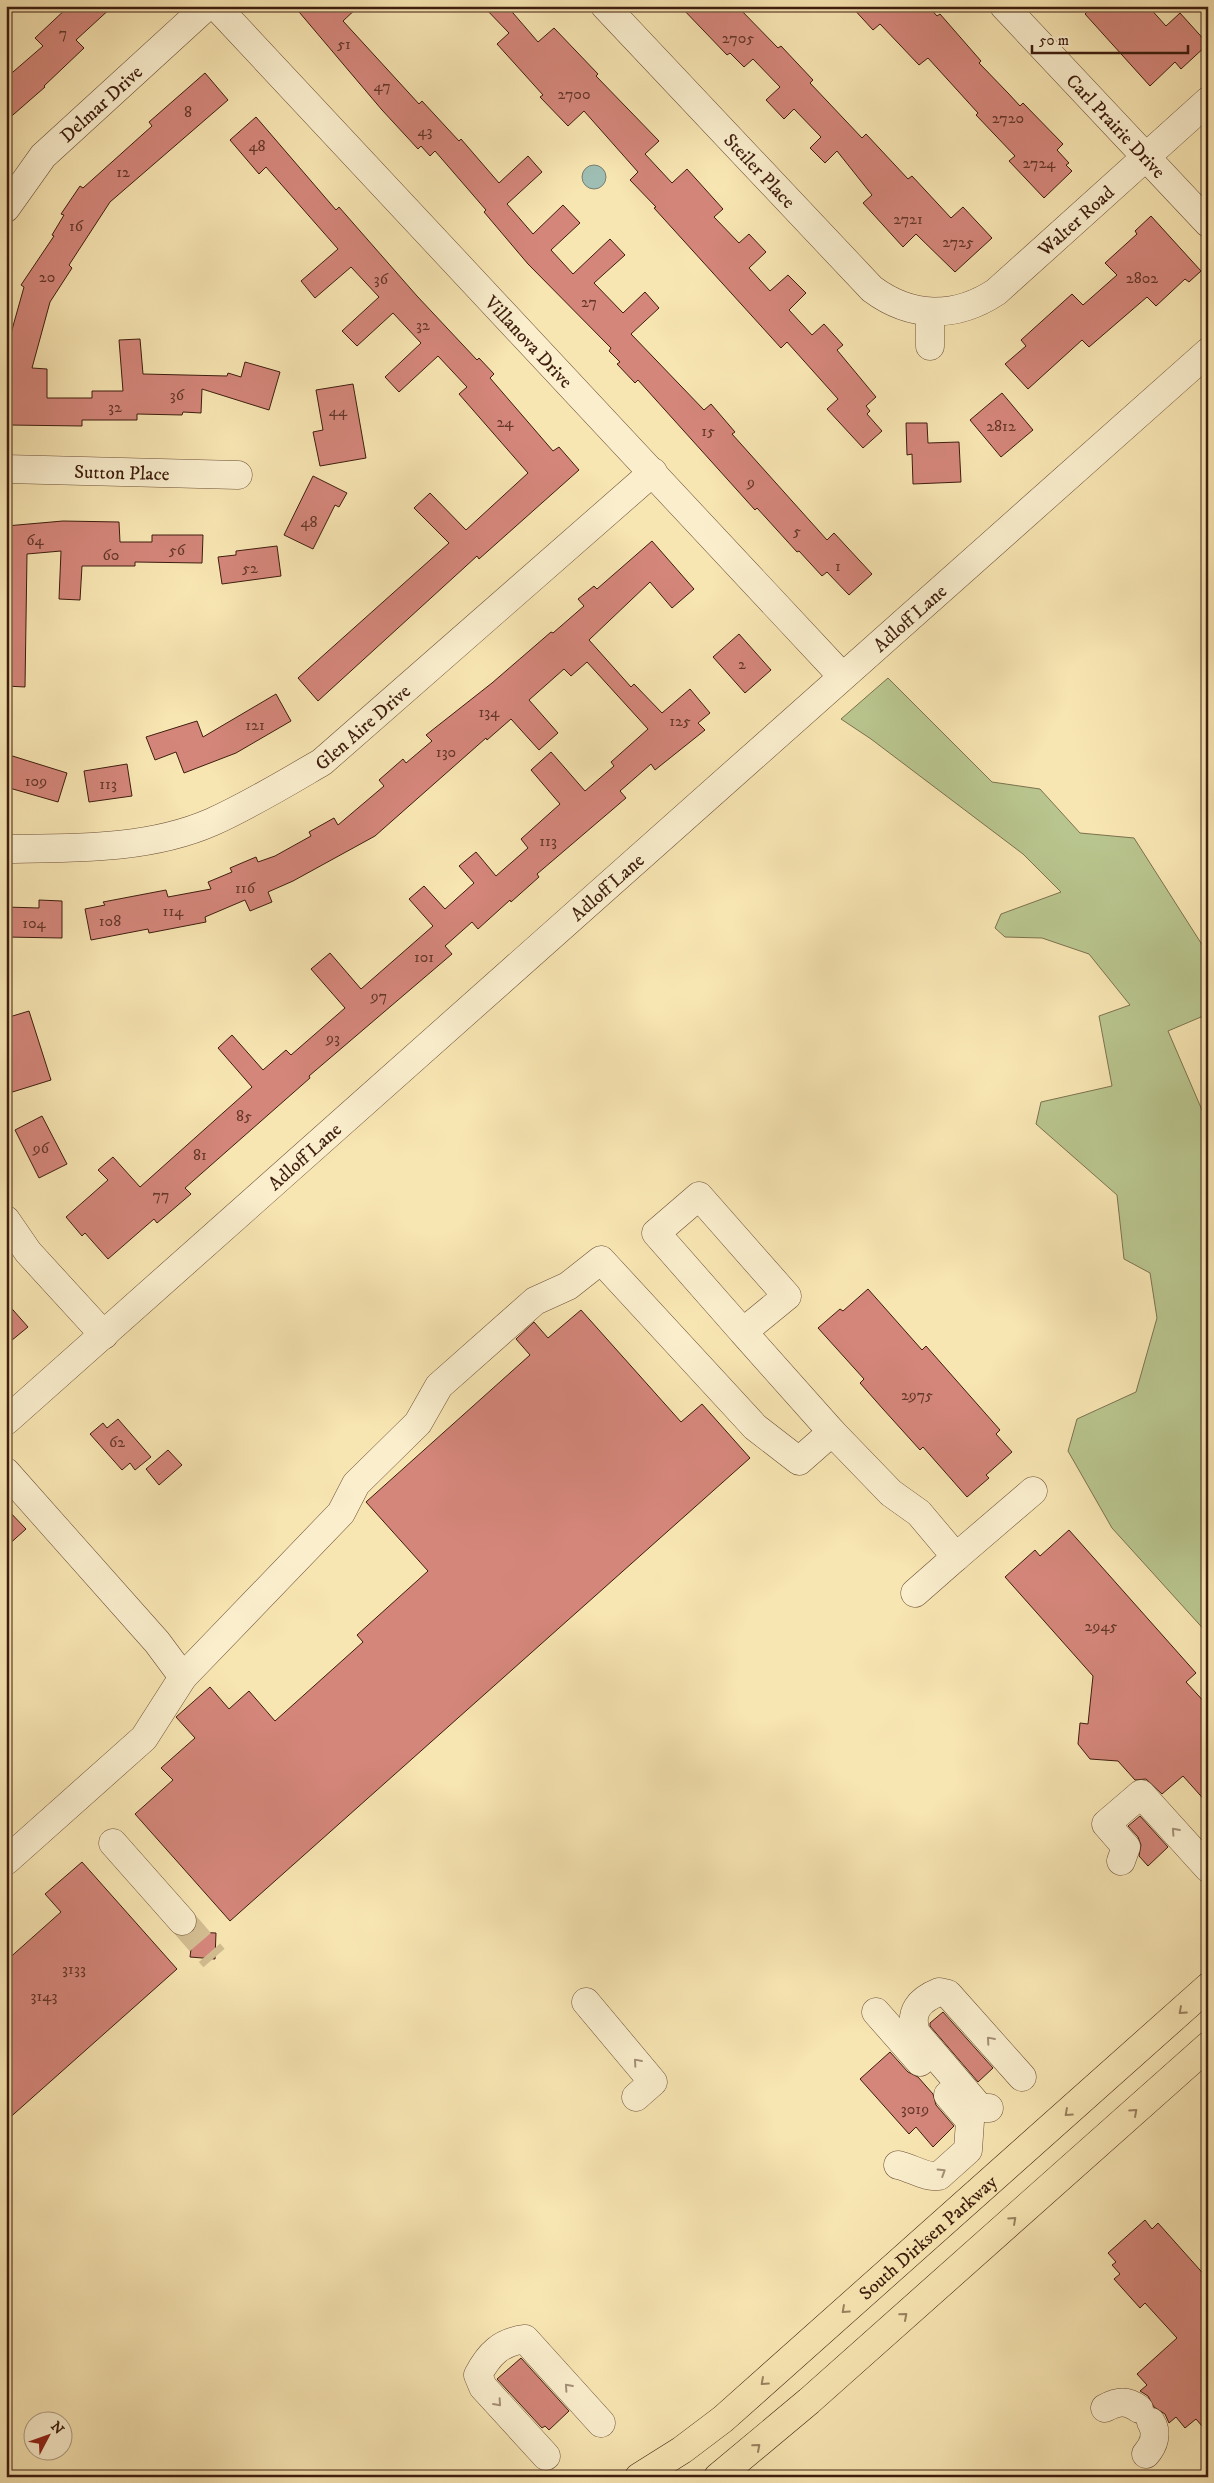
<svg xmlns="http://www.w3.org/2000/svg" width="1214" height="2483" font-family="'IM FELL DW Pica',serif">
<rect width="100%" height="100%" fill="#f7e5b2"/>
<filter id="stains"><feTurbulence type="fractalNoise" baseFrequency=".004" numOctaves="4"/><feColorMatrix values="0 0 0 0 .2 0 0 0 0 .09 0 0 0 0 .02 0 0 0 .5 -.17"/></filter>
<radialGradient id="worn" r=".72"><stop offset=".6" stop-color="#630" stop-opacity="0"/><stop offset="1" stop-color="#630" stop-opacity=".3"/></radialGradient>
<path fill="#b9c58e" stroke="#7c714e" d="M888,678L992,782L1040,789L1080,833L1134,838L1208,954V1014L1168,1031L1208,1124V1634L1112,1528L1068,1451L1077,1419L1136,1392L1157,1318L1150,1273L1124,1259L1117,1195L1036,1124L1041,1102L1112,1086L1099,1016L1130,1005L1089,954L1042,938L1005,937L995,928L1001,914L1061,892L1023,854L871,739L841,719Z"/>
<path fill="#9ebeb3" stroke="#787e71" d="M582 177a12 12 0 1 1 24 0a12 12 0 1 1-24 0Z"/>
<path fill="#d4867a" stroke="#3e1d0e" d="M69,6H113L76,40L84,48L44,86L45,87L6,121V78L43,46L35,38Z
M294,6H359L343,21L419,104L422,101L459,141L461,139L499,183L528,156L542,172L507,204L533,234L563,205L580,223L551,250L573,274L610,239L625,255L594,283L623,313L645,292L659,308L631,334L704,410L711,404L735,432L732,434L827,540L834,533L872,574L849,595L827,572L822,576L799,551L797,552L757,508L755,510L638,380L635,383L617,364L620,362L609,351L611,348L528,264L484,212L486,210L435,151L430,156L421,146L418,149L382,110Z
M483,6H507L538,42L554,28L598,74L596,76L659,141L645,154L672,183L687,169L723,209L714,217L739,243L749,234L766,252L749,268L770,291L788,275L806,293L789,310L812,335L824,324L843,345L837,350L876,397L866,406L870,411L867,414L882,431L863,448L827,409L838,399L787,342L781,348L654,208L656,207L630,180L638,172L584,111L568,126L540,97L543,95L497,44L509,33Z
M680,6H737L778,48L781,46L813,80L810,83L862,138L866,134L908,179L912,176L951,218L963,207L992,238L955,272L916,234L903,247L863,203L872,195L837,151L825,163L810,148L821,137L794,109L784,119L766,100L780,87L753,59L744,67L730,53L727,55Z
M851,6H928L937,16L940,14L981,61L979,63L1008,93L1020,106L1023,103L1063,144L1057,150L1069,163L1066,165L1072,171L1044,198L1009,161L1015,156L976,115L978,113L928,58L919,65L880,24L873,30Z
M1093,6H1148L1166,26L1180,13L1208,44L1181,69L1175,62L1150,86L1085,14Z
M205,73L228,100L110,202L69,265L72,268L50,302L32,368L47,369V398H92V391H123L119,340L140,339L143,374L227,376L228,373L241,377L245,362L280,372L269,410L202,389L201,413L183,412L182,415L137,414V420H82V426L9,425V403L6,402V351L24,287L21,285L54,236L52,235L64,215L61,214L80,186L83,188L152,126L149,122Z
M256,117L336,210L339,207L417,296L477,360L479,358L494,374L490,378L553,451L559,447L579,470L479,559L477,556L318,701L298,678L449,543L414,508L430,493L466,530L528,473L459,394L467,387L438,356L399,392L385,377L421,343L393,313L357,346L342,331L379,297L351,267L315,298L301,281L338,249L266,167L259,174L230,140Z
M1151,216L1201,271L1189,282L1185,279L1156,306L1147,297L1089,347L1082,340L1028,389L1005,364L1026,346L1021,340L1072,294L1083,305L1117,275L1105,263L1137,234L1135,231Z
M353,384L366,458L320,466L313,432L323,430L316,390Z
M1002,393L1033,430L1001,457L970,420Z
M906,423H927L928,443L959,442L961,482L913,484L912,454L907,455Z
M313,476L347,493L339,507L335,505L313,549L284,535Z
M63,521L119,522L120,542H152V535H203L202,563L135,562V566H82L80,600L59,599L61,551L27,554L25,687L6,686V526Z
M652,541L694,589L672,608L650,582L589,640L631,687L634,684L662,713L690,689L710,713L698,723L705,730L655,770L651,764L620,791L626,798L537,874L539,877L511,902L510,900L478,929L472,922L445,946L452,954L309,1076L310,1078L185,1188L191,1194L157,1223L154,1219L108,1259L85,1233L82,1236L66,1217L108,1180L98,1170L113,1157L140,1187L252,1087L218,1048L232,1035L263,1070L286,1050L291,1055L345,1008L311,969L330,953L361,989L433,926L409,899L424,886L445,909L474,883L459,866L476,852L496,876L528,848L521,839L560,804L531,770L551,752L585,791L614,766L611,762L648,729L587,662L571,676L564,669L529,700L558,733L539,750L511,719L487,740L486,738L375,836L293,881L268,892L272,902L250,911L245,900L205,917L206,922L149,933L148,929L91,940L85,909L105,905L103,902L166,890L168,897L211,889L208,882L232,872L230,868L256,857L258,862L275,856L311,836L309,832L334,818L338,825L384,786L379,780L403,759L406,763L432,741L426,735L492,683L551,632L553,633L584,606L578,599L594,586L597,589Z
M277,546L281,576L222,584L218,557L236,555V551Z
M739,634L771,670L745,693L713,657Z
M276,694L291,721L236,753L184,773L176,752L155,760L146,737L197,721L203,737Z
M6,754L67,773L58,802L6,787Z
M127,764L132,796L89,802L84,771Z
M39,900L62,901V938L6,937V907L39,908Z
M29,1011L51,1080L6,1094V1018Z
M42,1116L67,1164L39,1178L15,1130Z
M868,1289L922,1350L926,1346L1000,1430L996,1434L1012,1452L986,1475L989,1478L967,1497L923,1447L920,1450L883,1409L860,1383L864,1379L818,1328L840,1309L843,1311Z
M6,1302L28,1327L6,1345Z
M581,1310L681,1422L702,1404L750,1458L230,1921L135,1814L173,1780L161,1768L195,1738L176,1717L210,1687L229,1709L249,1691L275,1721L363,1642L357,1635L428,1571L366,1502L530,1355L516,1339L534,1322L548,1338Z
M118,1419L151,1457L135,1470L130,1463L122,1470L90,1434L103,1423L107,1428Z
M168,1450L182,1465L159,1485L146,1469Z
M6,1508L26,1529L6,1547Z
M1069,1530L1196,1673L1186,1682L1208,1706V1804L1183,1776L1162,1794L1146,1779L1135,1780L1118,1761L1090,1759L1078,1744L1080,1723L1088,1724L1093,1676L1005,1577L1035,1550L1040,1556Z
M1140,1816L1168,1847L1148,1866L1139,1856L1141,1845L1138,1837L1128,1826Z
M82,1862L177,1969L6,2121V1961L61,1912L45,1894Z
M193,1932L216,1933L215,1959L190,1957Z
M943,2012L993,2068L978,2082L930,2026V2023Z
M890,2052L908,2072L918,2077L933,2094L936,2105L954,2126L933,2147L916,2127L909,2134L860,2079Z
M1145,2220L1152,2229L1158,2223L1208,2279V2433L1196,2419L1185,2428L1176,2417L1169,2423L1165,2414L1154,2407L1148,2396L1140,2391L1147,2385L1137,2374L1177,2338L1145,2303L1140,2308L1114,2279L1120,2274L1112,2265L1116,2262L1108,2253Z
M521,2358L569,2411L549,2430L545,2426L542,2428L497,2379Z"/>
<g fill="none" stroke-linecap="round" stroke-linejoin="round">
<path stroke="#d2bd91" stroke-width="28" stroke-dasharray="28 14" stroke-linecap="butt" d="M182,1921L214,1958"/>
<g stroke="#6c4f37" stroke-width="29">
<g id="minor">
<path id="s1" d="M216,6L842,676"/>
<path id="s2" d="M605,6L872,289C911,318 955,319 996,292L1208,101"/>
<path id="s3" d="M1004,6L1208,223"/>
<path id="s4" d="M6,208L43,156L207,6"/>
<path d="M930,312V346"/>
<path id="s5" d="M6,469L238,475"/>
<path id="s6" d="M6,849C74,848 148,850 212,822C250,805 286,783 322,762L653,472"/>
<path d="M6,1220L28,1252L104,1335"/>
<path d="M743,1332L656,1233L699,1196L787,1296L743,1332L832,1432"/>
<path id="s7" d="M6,1421L1208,352"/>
<path d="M6,1472L157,1642L183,1677"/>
<path d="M915,1593L956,1557"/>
<path d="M113,1843L182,1921"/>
<path d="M6,1861L144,1738L183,1677L341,1513L356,1484L418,1423L439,1386L535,1301L568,1286L601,1260L755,1427L799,1461L832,1432L891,1493L919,1513L956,1557L1033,1491"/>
<path d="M1121,1861L1126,1847L1106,1824L1141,1794L1208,1868"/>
<path d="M586,2002L653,2082L636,2097"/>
<path d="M876,2012L920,2062"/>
<path d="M989,2108H980L916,2033C909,2012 919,2000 939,1992L948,1994L1022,2077"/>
<path d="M898,2165C912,2168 926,2178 939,2176L968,2150L970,2121L948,2095"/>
<path d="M1105,2408C1118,2401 1127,2400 1139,2409"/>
<path d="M1146,2454C1154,2445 1158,2433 1151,2422"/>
<path d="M546,2456L483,2387L478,2375C489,2354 501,2342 525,2339L601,2423"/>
</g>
</g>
<g stroke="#3e1d0e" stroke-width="29">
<g id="major">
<path id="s8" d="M639,2477L682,2450L723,2419L1208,1987"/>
<path d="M718,2477L809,2401L1208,2046"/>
</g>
</g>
<use href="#minor" stroke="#faeecd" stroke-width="28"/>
<use href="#major" stroke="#f7e5b2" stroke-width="28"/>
</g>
<defs><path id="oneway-chevron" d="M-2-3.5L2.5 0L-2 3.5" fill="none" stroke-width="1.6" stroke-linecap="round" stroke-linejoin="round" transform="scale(1.25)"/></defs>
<g stroke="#a59077">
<use href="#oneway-chevron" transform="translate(1175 1831) rotate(-132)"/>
<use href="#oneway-chevron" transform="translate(990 2040) rotate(-131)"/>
<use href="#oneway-chevron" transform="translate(637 2062) rotate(-131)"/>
<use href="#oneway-chevron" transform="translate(942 2172) rotate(-32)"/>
<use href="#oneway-chevron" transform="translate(568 2387) rotate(-132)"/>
<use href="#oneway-chevron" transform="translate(498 2403) rotate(48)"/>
</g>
<g stroke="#9a8160">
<use href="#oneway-chevron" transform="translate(1182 2011) rotate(138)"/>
<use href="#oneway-chevron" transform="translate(1134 2112) rotate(-42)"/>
<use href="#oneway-chevron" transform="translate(1068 2113) rotate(138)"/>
<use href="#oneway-chevron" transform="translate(1013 2220) rotate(-42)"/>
<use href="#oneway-chevron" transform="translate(845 2310) rotate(138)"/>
<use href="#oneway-chevron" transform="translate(904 2316) rotate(-41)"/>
<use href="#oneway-chevron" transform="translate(764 2382) rotate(138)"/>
<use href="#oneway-chevron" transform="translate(757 2447) rotate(-41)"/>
</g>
<g text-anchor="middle" stroke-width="4" stroke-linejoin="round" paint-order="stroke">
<g font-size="16" fill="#643729">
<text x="63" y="38">7</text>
<text x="738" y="43">2705</text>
<text x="344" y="49">51</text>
<text x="382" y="91">47</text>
<text x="574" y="99">2700</text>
<text x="188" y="117">8</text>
<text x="1008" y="123">2720</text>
<text x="425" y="136">43</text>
<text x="257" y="151">48</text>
<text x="1039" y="168">2724</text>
<text x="123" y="177">12</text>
<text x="908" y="224">2721</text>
<text x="76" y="231">16</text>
<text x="958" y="247">2725</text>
<text x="47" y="282">20</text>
<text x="1142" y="283">2802</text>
<text x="381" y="284">36</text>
<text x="589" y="307">27</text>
<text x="423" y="330">32</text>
<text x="177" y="400">36</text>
<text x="115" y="412">32</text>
<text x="338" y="416">44</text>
<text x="505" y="427">24</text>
<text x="1001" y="431">2812</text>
<text x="708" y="436">15</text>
<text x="751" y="487">9</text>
<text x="309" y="527">48</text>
<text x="797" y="536">5</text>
<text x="35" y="545">64</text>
<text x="177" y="555">56</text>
<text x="111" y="560">60</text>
<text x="838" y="571">1</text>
<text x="250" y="573">52</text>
<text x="742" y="669">2</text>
<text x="489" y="717">134</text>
<text x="680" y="726">125</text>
<text x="255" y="730">121</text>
<text x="446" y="757">130</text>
<text x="36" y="786">109</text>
<text x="108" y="789">113</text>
<text x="548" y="846">113</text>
<text x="245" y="893">116</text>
<text x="173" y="916">114</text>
<text x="110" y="926">108</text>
<text x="34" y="928">104</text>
<text x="424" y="962">101</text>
<text x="379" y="1001">97</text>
<text x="333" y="1043">93</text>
<text x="244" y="1121">85</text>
<text x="41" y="1153">96</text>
<text x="200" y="1160">81</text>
<text x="161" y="1200">77</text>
<text x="917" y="1400">2975</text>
<text x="117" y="1447">62</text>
<text x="1101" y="1631">2945</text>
<text x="74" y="1974">3133</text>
<text x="44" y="2001">3143</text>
<text x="915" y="2114">3019</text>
</g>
<g font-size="19" fill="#3e1d0e" stroke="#faeecd">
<text dy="7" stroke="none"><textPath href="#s4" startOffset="142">Delmar Drive</textPath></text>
<text dy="7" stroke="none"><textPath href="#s3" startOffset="164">Carl Prairie Drive</textPath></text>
<text dy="7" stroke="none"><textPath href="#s2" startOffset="226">Steiler Place</textPath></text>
<text dy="7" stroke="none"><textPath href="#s2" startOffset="629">Walter Road</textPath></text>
<text dy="7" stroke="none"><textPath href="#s1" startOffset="459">Villanova Drive</textPath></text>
<text dy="7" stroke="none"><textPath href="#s5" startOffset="116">Sutton Place</textPath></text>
<text dy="7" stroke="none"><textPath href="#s7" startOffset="1209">Adloff Lane</textPath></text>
<text dy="7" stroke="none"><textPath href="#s6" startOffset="388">Glen Aire Drive</textPath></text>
<text dy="7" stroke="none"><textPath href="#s7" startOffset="804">Adloff Lane</textPath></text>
<text dy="7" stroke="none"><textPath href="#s7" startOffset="399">Adloff Lane</textPath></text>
<text dy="7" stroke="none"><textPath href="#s8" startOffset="376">South Dirksen Parkway</textPath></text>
</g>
</g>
<rect width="1214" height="2483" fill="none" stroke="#f7e5b2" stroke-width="25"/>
<rect x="8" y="8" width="1199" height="2468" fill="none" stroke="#3e1d0e" stroke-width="2.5"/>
<rect x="12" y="12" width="1189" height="2458" fill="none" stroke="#3e1d0e"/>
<g transform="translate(48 2436) rotate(49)"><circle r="24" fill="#faeecd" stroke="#af9a81"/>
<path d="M0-4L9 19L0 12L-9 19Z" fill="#8f2418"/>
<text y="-8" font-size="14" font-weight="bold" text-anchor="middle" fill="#3e1d0e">N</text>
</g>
<path d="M1032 45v8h156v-8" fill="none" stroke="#3e1d0e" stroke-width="2.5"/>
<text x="1039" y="45" font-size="15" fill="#3e1d0e" stroke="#faeecd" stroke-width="4" paint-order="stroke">50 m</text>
<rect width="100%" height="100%" filter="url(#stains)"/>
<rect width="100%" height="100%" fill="url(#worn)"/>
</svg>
